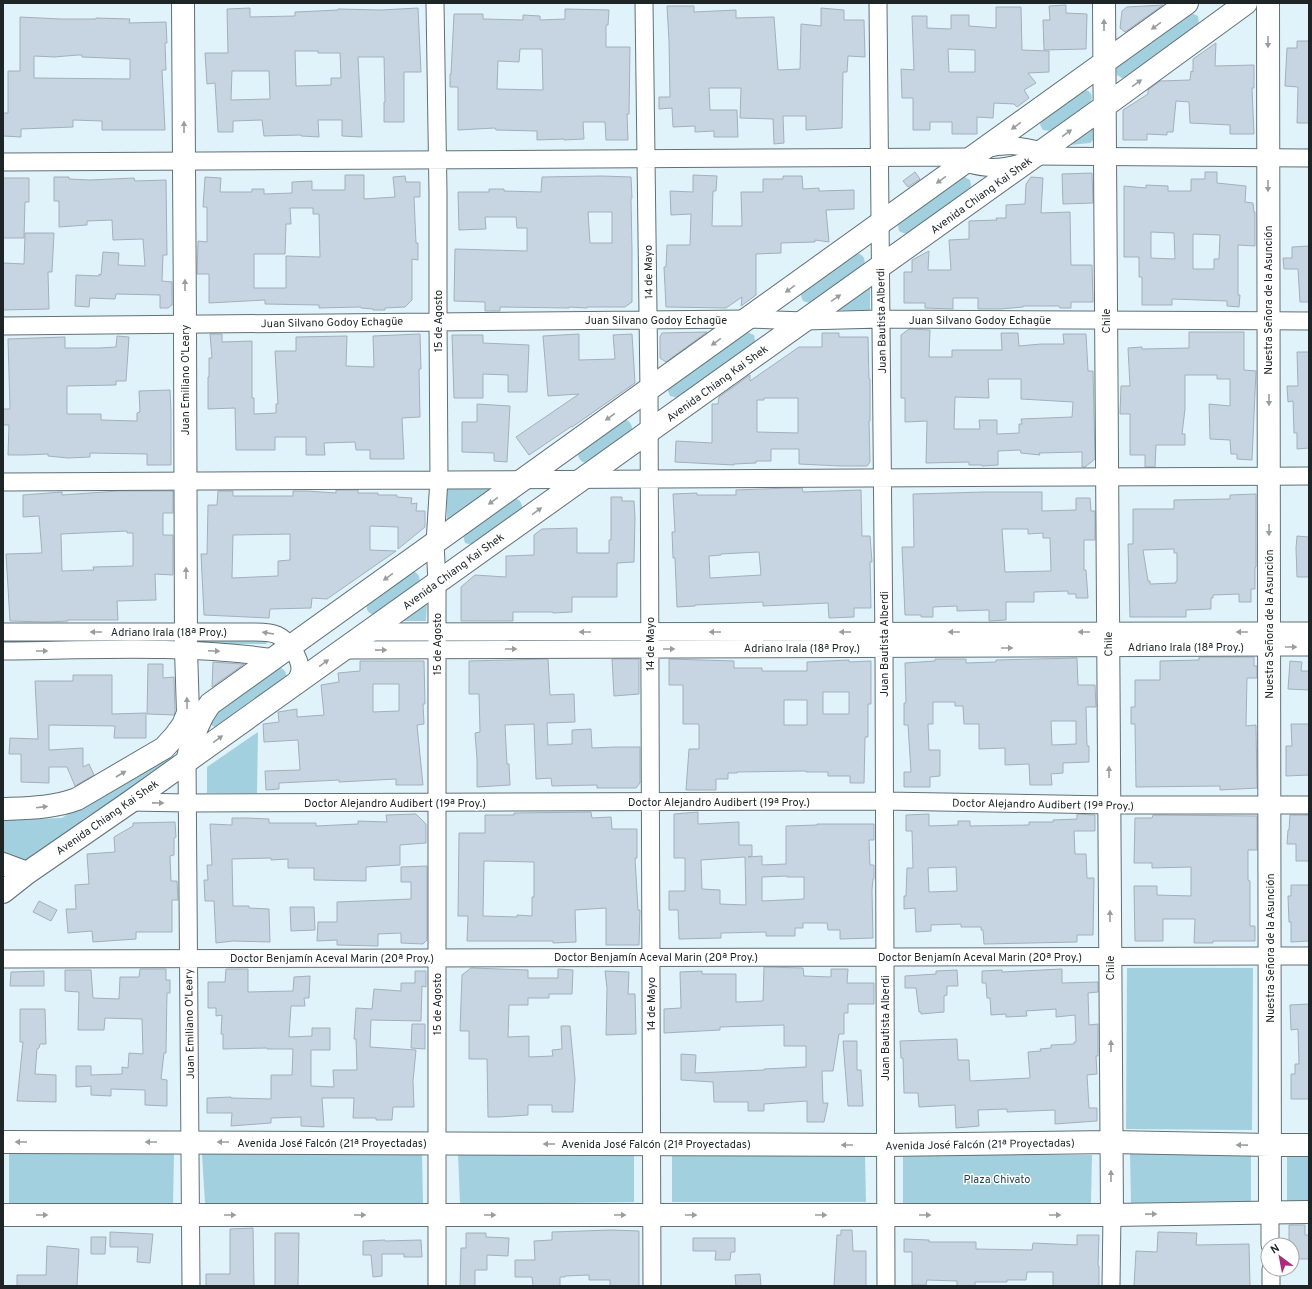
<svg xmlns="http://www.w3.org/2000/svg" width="1312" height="1289" font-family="Overpass,sans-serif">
<rect width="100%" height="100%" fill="#e0f3fa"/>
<path fill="#a3d0df" d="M1191,13L1198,16L1199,24L1197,26L1127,77L1122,78L1117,75L1116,67Z
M1084,90C1091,90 1094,97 1090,103L1051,131L1043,130L1040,125L1041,120Z
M1093,128V140L1090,143L1070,145L1068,143Z
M963,176L970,180L971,185L969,191L907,234L903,233L899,231L898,225L899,221Z
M856,253C863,254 866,259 864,265L810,303L803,301L801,296V293Z
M870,287V310L867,311L834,310Z
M747,332L754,335L755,341L754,343L678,398L670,396L668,391V388Z
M623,419C630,420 633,425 632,432L588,463C582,463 578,459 578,453Z
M495,486L448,521L447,519V490L448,487Z
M514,498C520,499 523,504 522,510L473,545L465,543L463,535Z
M411,571C418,572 421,577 419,583L374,615C368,613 366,610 367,605Z
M427,601L426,621H400Z
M202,640H269L266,644H204Z
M277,667C284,668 287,672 286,678L216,728L210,724L209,717Z
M258,732L257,793H207V767Z
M171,746L172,747L173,757L171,759L129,790L82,820L81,824L24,867L3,859V820L62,818Z
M1127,968H1253L1252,1130L1126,1129Z
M865,1153L866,1202H672V1154Z
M9,1154H174L173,1205H9Z
M202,1154H422L423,1203L298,1204L297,1203H205Z
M458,1154L634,1155V1202L460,1204Z
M1130,1154H1251V1202L1131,1203Z
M903,1155H1092L1091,1203H903Z
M1287,1155H1309V1203L1287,1204Z"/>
<path fill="#c7d4e1" stroke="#a3b0bc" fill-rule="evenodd" d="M1066,5V13L1087,14L1086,49L1044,50L1043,20H1050L1049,6Z
M1163,5L1125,32L1120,28L1122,11L1127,7Z
M667,6H694V12L736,10V18L774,17L778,70L800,69L801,24L821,26V8L844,10V20H864L865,57L848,56L847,72H843L842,128L806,130V116H783L784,143L774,144L773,119L740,118L741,88H709L710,110H737L738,137H714V131L695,132V126L673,127L672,108L659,109V97H670L669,41Z
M996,7H1021L1022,50L1049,51V72L1028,73L1036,83L1024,90L1029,98L1017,107L1014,104L994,103L993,118L977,117V134H952V122H930V130H913V98H902L901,69L914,70L912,16H927V28L951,29V15H969V26L996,28ZM948,49L975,50V72H949Z
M250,8V17L295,16V12L338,10V9L381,10L418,8L421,72H404V122H384V102H385L384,57H358L362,137L342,136V120H318L319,137L301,136V135L264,136L262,120L233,121V132H218L215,83L207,84L205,53H228L227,9ZM295,51H318V53H340L341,78H331V85L296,86ZM232,71H269L270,99L231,100Z
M565,9L609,10L608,25H606V47H630L629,114H627L628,140H606L605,122H583L584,139L564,140V139L537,140V131L496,130L495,128L458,130V87H450V74H451L454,14H483V19L523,20V15L540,16V20L565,19ZM520,49H542L543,90L497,89L498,61L519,62Z
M20,17L61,19H96V18L130,19L129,23L166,22L167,43H165L166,70H162L165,130H102V121L73,120V127L21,129V137L3,136V113H8V71H20ZM78,55H82V57L130,59V79L34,78V56L54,57Z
M1297,41H1309V123H1297L1298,87L1285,86L1287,48H1297Z
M1216,43L1215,66L1254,65V88H1252L1254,134H1230V125L1190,123L1189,102L1176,101L1173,132H1167V135L1147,134V140H1123V110L1148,94V90L1160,81L1190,80L1191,71L1193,72V59Z
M915,172L920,179L908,187L903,181Z
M1205,172H1217V183L1246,186L1245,202L1253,203L1254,212H1255V246L1238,245V295H1240L1239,307L1227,306V301L1172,299V305H1142V277H1139V257H1124V186L1146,188V185L1168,186V191H1191V179H1205ZM1151,232L1174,233L1175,259L1151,258ZM1193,234L1220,235L1219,259H1214V269H1193Z
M1092,173L1093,203L1063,204L1062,174Z
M345,175H364V199L395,197L393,177L405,176L406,182H420V197H414L416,243H418V260L412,259V300L405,307L385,308V310H373V309L361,308V307L319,308V305L265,304V300L209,303V274H197L198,241L207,242V207H203L205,177L221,178L220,192H252V189H264V194L292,193V182L312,181V190H345ZM290,208H313V214H319L320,257L286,256V288H254V254H285L286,224H291Z
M693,175L717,176L716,191H713L712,226H742L741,192H763V179H783V176H802L803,189L819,188V191L854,190V209L826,210L829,242L815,240V242L781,243V253L756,254V295L741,306L742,297L726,308L666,307L664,267H666L667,245H690L691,214L671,215L670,191L693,192Z
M602,176L631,177L632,198H631L632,250V302L625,307H587V308L569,307V308L500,307V311H485V302L454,301L455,249L527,251V228H517L516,217H485L486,229L459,230L458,192H489V189H504V191L541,192L542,177ZM588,212H612V243H590Z
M54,177H69V179L90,180L134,178L135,181L166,180L167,255H163L162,281L172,282V305L168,308H160V295L116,294L115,299L90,298L89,307L75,306L76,275L99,276V274L101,275L103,252L119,253L118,265L145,266L143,239L113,240L112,220L87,221V225L59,227V201H54Z
M1031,177L1043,178L1041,213L1070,212L1071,265H1092L1093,302H1071V308H1060L1059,306H1023V307L1000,309H978V298H953V309L925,308V303H904V272H912V260L929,251L928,270H951L949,240L969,239V221L997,220L996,218H1006V205L1025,204L1026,184Z
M3,178H29V202H25L24,238H3Z
M25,233H54L52,272H48L49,309L3,310V263L24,264Z
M1309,246V302H1300L1298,269H1284L1283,258H1292V247Z
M909,329L930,330L929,357H952V350H1002L1001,333H1018L1019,346L1041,344H1064L1063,334H1086L1088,371H1093L1095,459L1085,467H1082V452L1039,453L1040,455L1021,453L1020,450L998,451V465L982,466V465H969V462L926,463L927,421L905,422V398H901V335ZM988,379H1021V399L1073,402L1072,417L1021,419L1022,424H1019V433L997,434V420H979L980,429H954L955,397L989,398Z
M707,332L666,362L660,358V337L662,333Z
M1189,332H1244V370L1256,371L1252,460L1237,459V454H1231L1230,440L1210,439L1209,404L1230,406V379H1217V375H1185V409L1182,434H1185V445H1156L1155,467H1145V455H1130V414H1120L1121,386H1130L1128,348L1142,347V349L1189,348Z
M822,333H839V337H868L869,379H870V421H869L870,462L867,466H840L799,464V449H771V461H756V463L734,464V465L675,462L676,441L712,443V404H718L719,397L750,375V381L799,347H822ZM764,398H798V433L757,432V400H764Z
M210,334H222V342L252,341V398H254V414L276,413V404H278L275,351H296V337L347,336L346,366L374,367L373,336L420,334L421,369H419L420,417L402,418L404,459H370V450H356L355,442L324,443L325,455H306V437H275V450H236L235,408L208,409V377H209V358H212Z
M579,334V360L615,359L613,335L632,334L635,383L572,427V426L529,455L516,437L579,394L548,396L543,336Z
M452,335H483V343L529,345L527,392H508V375L483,374V398H454Z
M117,336L129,337L126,381H116V385L67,386V414H101V420L137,421V413L140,412L139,391L170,390L171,412V465H147V454L90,453V457L68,458L48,456V454L24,455H8L9,425H3V409H10L8,339L65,337V348H99L116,347Z
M1297,352H1309V448L1297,449V433H1294L1293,401L1288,402L1287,386H1298Z
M477,404L510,406L507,462L494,461V453L462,452V422H477Z
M789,488H802L803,492L861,490L862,536H870L872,562H870L871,608H854V617L829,618L828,603L763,606V602L695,605V606L677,607L675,558H673L672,532H675L673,494L697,493V495H736V490ZM759,552L761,575L710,578L709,556L721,555V554Z
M336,490H358V493H378V495H397V497L412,498L411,504L417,503L416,511H425V527L398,549V527L370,526V550L396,551L327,599L312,598L311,608L270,609L269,618L204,615L201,554H207L208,505H217L218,491H233V496H293V491H307L336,493ZM290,534V560L278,561V576L232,578L233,535Z
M118,491H173V513H163V535H173V575L155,574L156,600L117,601L118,620H68V621L47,622L10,621L6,554L42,553L39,516L23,517V495L62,492V495ZM127,531V533H133V566L93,567L94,570L62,571L61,534Z
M984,492H1042V511L1076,510V498H1090L1091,511H1095V540H1084V570H1086L1088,598H1076V594H1068V591L1034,592V602H1006V620L989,621V610L957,611V606L933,607V617H921V615H905L902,547H914L913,494ZM1002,529H1028V534L1043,533V538H1050L1051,571L1005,572Z
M1256,494V567L1255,568V589H1251V602H1239V594L1213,595V598H1211V609L1186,610V617H1130L1128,544H1133V509H1174V500L1230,499V495ZM1174,549V553H1177V581H1176V583L1150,584V581H1148L1143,550Z
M611,497H622V501H634L635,517L634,562L617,563V597H572V612L553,613V612H513V621H461V587L475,575L506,577V556L534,555V535L542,529L577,528V553H609V540H611Z
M1297,536L1309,537V577H1297L1296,548Z
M1199,657H1254V666H1257V678H1247L1246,726L1256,725L1257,788L1220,790V786L1136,787L1135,724H1131V707H1135V680H1160V661L1199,660Z
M1077,658L1078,685H1095L1096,707H1086L1087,746H1089V762L1063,763V773L1051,774L1052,785H1030L1029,764L1005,765V748L979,749V724H964L963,706H955V702H933V724H928L929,750H940V776L930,777V787H904V772H911L908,725H904V703H906L905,663L935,661V659H966V663L996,662V660ZM1051,721H1076V744L1052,745Z
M548,659L550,695L574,694L575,722L547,723L548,745L572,744V730L591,729L592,748L616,747H640V783L636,788H597V785L552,786L551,778L536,779L534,724L505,725L507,764H509L510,785L477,787V759L475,733L480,732L479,694H469V661Z
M612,659H639V694L614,696Z
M669,659L734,661V668H762V671H807V662L849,660V662L871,661V704H868V737H865L864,783H850V776H828V772H806V771L737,772V773H728V779H716V790H686L689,749H699V725L698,724H683V685H669ZM823,692H849V714H823ZM784,700H807V725H784Z
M360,661H424L425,704H423L424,724L417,725L423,785H396V779L339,782V780L279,783V789L266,790L265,771L300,770L298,740L264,742L263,724L279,722L278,712L297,709V717L324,715L321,685L339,682L338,673L360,671ZM373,684H399V711L373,712Z
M1290,661L1302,662L1301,671H1309V690L1288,689Z
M213,662L241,664H244L212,687Z
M148,664H163V678L174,677L175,712L174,715L147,714Z
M73,675H112V714L146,713V738H114L115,726L49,725V750L83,748V767L89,764L94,775L75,786L67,767H49V783L21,782V754H9L10,738L38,739L35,681H73Z
M1291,724H1309V775L1286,776V746H1292Z
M591,812L592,818L611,817L612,829H637V858H635L638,910H640L639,945H606V908L575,910L576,942L553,943V941H467L468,916H458L459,833H485V815H514V813ZM484,861L534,862V897H532V916L517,915V917L483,916Z
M698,812V824L739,822V845H752V856L748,857L762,856V865L786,864V826L817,825V824H874V840H869L870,865H874V879H873L872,890L873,938L840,939V930H828L827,923H803V928H795V936H766V932L721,933V938L679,939L678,910H669V891H685V858H674V814ZM745,857L746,905L720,904V890L702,889L701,860ZM787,876V877H804V899L762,901V877Z
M416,814L426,824V843L400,845V865L366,867V881L314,880V868H288V859L271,860V858L232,859L233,906H249V908L269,909L270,942L233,941L216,943L214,901H205L204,880H208L207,865H212L210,824L232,825V818H247L269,819V823H316V826L358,824V821L387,822L386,815Z
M929,814V826L958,825V821H970V826L1029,825V822H1053V820L1077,819V814L1095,815V831H1074L1075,854H1086L1087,878H1094L1093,935H1077V942L984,944L983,930H981V927H961V924L931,925V931L916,932L915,908L904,909V896H906L907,868H913L912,831H906V815ZM956,867L957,891L929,892L928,868Z
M1153,815L1257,816V850H1248V880L1250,881V926H1255V941H1213V943H1194L1195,919H1163V941H1135L1134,886H1157V895L1191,896V867L1152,868V863H1134L1135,818H1152Z
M1290,815H1309V861H1296V844H1287L1288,830H1289Z
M175,822L176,837L174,838V855L170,856L171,881H177L178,900H172V932H136V939L93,942L92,931L68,933L66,909H76L75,885L89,884L87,854L115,852L114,837L133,826V823Z
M427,866V940L423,944L401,943V933L378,934V946L337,945V940L317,941L318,922H337V902L411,899V882H401V867Z
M1291,885H1309V941L1291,942V922H1289L1288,896H1291Z
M39,901L57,910L51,921L33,912Z
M290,907H314L315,930L291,931Z
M764,967L803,968L804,976L831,977V969H848L847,983H874V1004H848V1013H844V1034H839L833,1071H822L823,1103H828L824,1122H807V1101L764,1104V1111H748V1102H714L713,1082L681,1080V1054L696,1055L695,1073L764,1070V1069L806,1067V1046H784V1025L720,1027V1030L664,1033V1009L681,1008L680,972L702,971V974H736V1002L763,1001Z
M471,968L528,970V978H558V969L573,970L572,994H549V998H528V1005H509L508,1037L529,1036V1057L553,1056L552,1050L562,1049L561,1026H570L575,1079L573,1112H552V1105H528V1115L499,1117H488L487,1059H469V1031H460L462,975Z
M140,969H166V980H170V993H167L166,1053H164L161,1079L167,1080V1106L145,1105V1090L111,1089V1096L91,1095V1086L76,1087V1066H91V1075L122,1074V1067L128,1068L129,1053L143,1054L142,1019L105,1018L104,1030H78L79,992L65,991V970H91L93,998L119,999L120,977H139Z
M226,969H248V992L293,991L294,977L310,976L309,998H304L305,1006H291L289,1037L312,1036V1028H330V1050H311V1086L334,1087L333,1070H357L356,1039H354L356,1008L372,1009L374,989L401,991V983H415V971H426V987L422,986L421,1021L371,1020L370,1047L416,1050L413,1081L414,1107H393L392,1120H376V1118H353L354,1098H322L324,1127L301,1126V1117L271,1118V1123L231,1126L232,1113H207V1098L231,1097V1098L271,1099V1075H292L293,1049H267V1048L223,1049V1034H221L222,1015L216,1016V1008H208V982H225Z
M1062,969V983L1098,982V992L1088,993L1089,1025L1098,1024V1056H1096L1097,1074L1087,1075L1089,1108H1097V1121L1055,1124V1110L1007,1112V1109L978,1110L979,1126L956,1128L955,1105L919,1107L918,1093H904L903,1058H901L900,1041L957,1039L958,1060H969L970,1081L1030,1078L1028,1052L1041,1051L1040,1049L1051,1048V1045L1074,1044V1042H1076L1075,1015L1056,1017V1009L1026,1011L1027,1016L1006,1017V1014L991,1015L990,998H987L986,983H982V971L1002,970V972Z
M957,970L958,986H947V995L944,996V1012L921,1014V1012H919L916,988H905V976L936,974V971Z
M44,971V986H10L11,972Z
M605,971L629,972L628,994H635L636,1034L606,1035L607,988Z
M1309,1004V1099H1291V1074H1295V1064H1299L1298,1029L1291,1030L1290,1005Z
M20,1009H45L46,1044H40L39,1048L37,1049L35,1074L56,1075V1102L17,1101L23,1042H20Z
M412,1024H425V1049L411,1048Z
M843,1041H857V1070H861L863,1106H848Z
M1289,1225H1305V1235H1309V1259H1292V1245H1289Z
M253,1228L254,1286H206V1274H230V1229Z
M611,1230L639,1231V1286H610V1280H589V1275L565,1276V1277H560V1286H533L532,1277H515V1260H535L534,1241L552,1240V1232Z
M841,1230H852L853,1251H866V1286H834L837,1235H841Z
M110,1232L153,1234L150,1263L137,1262L138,1247H110Z
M1158,1232L1197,1233L1196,1245L1249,1244L1250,1286H1134L1136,1251L1157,1252Z
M275,1233H299L298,1286H275Z
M466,1233H486V1237L509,1238L508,1256L487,1255V1270H475V1286H460L461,1248H466Z
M1077,1235H1099L1098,1266H1099V1286H1053V1272H1027L1026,1280H1007V1282H975V1286H957V1281L927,1280L926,1285H912V1252H904V1239L929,1240V1242H976V1249L1032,1250L1033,1243L1077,1245Z
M91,1237H106L105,1254H91Z
M693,1238H735V1252H731L730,1260H715L716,1251H693Z
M385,1240V1241L421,1240L422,1257H404V1254H382V1276L373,1277L371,1255H363V1241Z
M47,1246L79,1249L77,1286H17V1275H46Z
M760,1274L761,1286H736L735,1275Z"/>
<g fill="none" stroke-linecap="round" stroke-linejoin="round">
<g stroke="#607177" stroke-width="19">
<path id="street" d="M435,3L438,193V321L439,479L435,543L437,583V1286
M644,3L649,390L652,1286
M878,3L884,648L886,1286
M985,149C1007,143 1021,146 1042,151
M1034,156L1309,158
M3,162L973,157
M965,163C987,169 999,169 1021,163
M3,326L748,319L804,321L881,319L1309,321
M3,482L1309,476
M3,632H255C262,632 271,632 277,635C288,640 300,657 300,669C300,673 297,679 295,684
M368,632L1309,631
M342,650L1309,647
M3,651C94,650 186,645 276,658
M187,761L191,1286
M130,802L187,803L885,801L1109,805H1309
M3,959L1309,956
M1270,1212V1245
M1271,1269V1286
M1111,1286L1112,1215"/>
</g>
<g stroke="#607177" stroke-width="24">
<path id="secondary" d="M1104,3L1112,1215
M1268,3L1270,1212
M187,761C193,739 196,723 210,704L1187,3
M3,864L27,873
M3,892L27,873L130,802L295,684L1105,106L1246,3
M3,1142L886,1145L1111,1142L1270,1145H1309
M3,1215H1112L1309,1212"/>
</g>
<g stroke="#607177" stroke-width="24">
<path id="primary" d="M3,809C28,808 53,808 77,799L164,748L175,736L183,725L188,713L186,650L185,324L183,3"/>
</g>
<use href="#street" stroke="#fff" stroke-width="17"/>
<use href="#secondary" stroke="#fff" stroke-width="22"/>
<use href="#primary" stroke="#fff" stroke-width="22"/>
</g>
<defs><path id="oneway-solid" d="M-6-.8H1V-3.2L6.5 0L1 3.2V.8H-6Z"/></defs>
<g fill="#9a9d9e">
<use href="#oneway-solid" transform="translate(1104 25) rotate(-90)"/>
<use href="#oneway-solid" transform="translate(1156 26) rotate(144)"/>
<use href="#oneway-solid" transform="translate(1268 42) rotate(90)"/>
<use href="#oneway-solid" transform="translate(1137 83) rotate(-36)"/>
<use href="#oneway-solid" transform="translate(1016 126) rotate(144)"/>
<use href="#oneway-solid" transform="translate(184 127) rotate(-90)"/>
<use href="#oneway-solid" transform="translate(1067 133) rotate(-36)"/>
<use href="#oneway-solid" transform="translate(941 180) rotate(144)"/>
<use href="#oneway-solid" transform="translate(1268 186) rotate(90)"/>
<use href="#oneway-solid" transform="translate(185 285) rotate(-90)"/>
<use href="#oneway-solid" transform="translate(790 289) rotate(144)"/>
<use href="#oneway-solid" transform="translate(836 298) rotate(-35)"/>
<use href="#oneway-solid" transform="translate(716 342) rotate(144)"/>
<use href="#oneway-solid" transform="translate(1269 400) rotate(90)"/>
<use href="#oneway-solid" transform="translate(610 417) rotate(144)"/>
<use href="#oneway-solid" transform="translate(493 501) rotate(144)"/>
<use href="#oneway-solid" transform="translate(537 511) rotate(-36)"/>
<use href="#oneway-solid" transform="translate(1269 530) rotate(90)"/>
<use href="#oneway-solid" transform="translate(186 573) rotate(-90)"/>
<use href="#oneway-solid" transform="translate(388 577) rotate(144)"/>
<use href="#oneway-solid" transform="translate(96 632) rotate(180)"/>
<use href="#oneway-solid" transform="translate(585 632) rotate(-180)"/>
<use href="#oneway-solid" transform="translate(715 632) rotate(180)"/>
<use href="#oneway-solid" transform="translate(845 632) rotate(180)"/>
<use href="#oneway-solid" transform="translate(954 632) rotate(-180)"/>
<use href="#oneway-solid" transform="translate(1084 632) rotate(-180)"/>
<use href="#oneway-solid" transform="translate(1242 632) rotate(180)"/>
<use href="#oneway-solid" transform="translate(268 633) rotate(-171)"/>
<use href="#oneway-solid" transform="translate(1291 647)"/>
<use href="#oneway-solid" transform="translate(1007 648)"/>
<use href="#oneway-solid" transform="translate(511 649)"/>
<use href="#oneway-solid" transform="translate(669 649)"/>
<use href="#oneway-solid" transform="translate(381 650) rotate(-1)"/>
<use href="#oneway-solid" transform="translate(42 651)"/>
<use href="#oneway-solid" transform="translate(214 651) rotate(3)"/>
<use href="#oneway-solid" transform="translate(324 663) rotate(-36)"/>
<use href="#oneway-solid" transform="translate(187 703) rotate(-91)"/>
<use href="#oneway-solid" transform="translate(218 739) rotate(-36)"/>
<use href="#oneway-solid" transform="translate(1109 772) rotate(-90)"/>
<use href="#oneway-solid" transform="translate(121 774) rotate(-30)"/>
<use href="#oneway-solid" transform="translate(158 803) rotate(1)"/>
<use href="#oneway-solid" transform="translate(42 807) rotate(-7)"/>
<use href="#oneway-solid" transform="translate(1110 916) rotate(-90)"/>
<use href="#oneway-solid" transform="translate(1111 1046) rotate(-90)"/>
<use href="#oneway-solid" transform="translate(21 1142) rotate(-180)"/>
<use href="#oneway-solid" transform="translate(151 1142) rotate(-180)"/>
<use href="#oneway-solid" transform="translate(223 1142) rotate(-180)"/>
<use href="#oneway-solid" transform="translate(549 1144) rotate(-180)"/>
<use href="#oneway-solid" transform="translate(847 1145) rotate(-180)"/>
<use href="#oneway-solid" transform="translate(1242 1145) rotate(-179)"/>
<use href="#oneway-solid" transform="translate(1111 1176) rotate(-90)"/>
<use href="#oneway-solid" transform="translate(1151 1214) rotate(-1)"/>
<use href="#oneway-solid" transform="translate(42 1215)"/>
<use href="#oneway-solid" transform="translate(230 1215)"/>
<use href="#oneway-solid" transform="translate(360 1215)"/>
<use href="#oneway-solid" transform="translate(490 1215)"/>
<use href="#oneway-solid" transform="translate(620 1215)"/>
<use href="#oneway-solid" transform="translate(691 1215)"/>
<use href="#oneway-solid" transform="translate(821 1215)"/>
<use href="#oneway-solid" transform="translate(925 1215)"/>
<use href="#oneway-solid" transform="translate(1055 1215)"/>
</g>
<g text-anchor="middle" stroke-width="3" stroke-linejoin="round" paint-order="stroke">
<g font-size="11" fill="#1e2527" stroke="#fff">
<text transform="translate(981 195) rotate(-36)" y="4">Avenida Chiang Kai Shek</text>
<text transform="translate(648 272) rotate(-91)" y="4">14 de Mayo</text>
<text transform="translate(1268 300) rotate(-90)" y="4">Nuestra Señora de la Asunción</text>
<text x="656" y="324">Juan Silvano Godoy Echagüe</text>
<text x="980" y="324">Juan Silvano Godoy Echagüe</text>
<text transform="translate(438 321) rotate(-90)" y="4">15 de Agosto</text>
<text transform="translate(881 321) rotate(-91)" y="4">Juan Bautista Alberdi</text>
<text transform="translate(1106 321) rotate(-90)" y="4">Chile</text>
<text transform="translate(332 322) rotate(-1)" y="4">Juan Silvano Godoy Echagüe</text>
<text transform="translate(185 380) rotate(-90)" y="4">Juan Emiliano O'Leary</text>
<text transform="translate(717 383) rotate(-36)" y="4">Avenida Chiang Kai Shek</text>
<text transform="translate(453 571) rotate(-36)" y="4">Avenida Chiang Kai Shek</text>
<text transform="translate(1269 624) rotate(-90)" y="4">Nuestra Señora de la Asunción</text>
<text x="169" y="636">Adriano Irala (18ª Proy.)</text>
<text transform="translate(437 644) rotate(-90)" y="4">15 de Agosto</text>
<text transform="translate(650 644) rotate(-90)" y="4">14 de Mayo</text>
<text transform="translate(884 644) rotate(-90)" y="4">Juan Bautista Alberdi</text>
<text transform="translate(1108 644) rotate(-91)" y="4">Chile</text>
<text x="1186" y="651">Adriano Irala (18ª Proy.)</text>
<text x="802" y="652">Adriano Irala (18ª Proy.)</text>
<text x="719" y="806">Doctor Alejandro Audibert (19ª Proy.)</text>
<text x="395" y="807">Doctor Alejandro Audibert (19ª Proy.)</text>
<text transform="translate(1043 804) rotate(1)" y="4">Doctor Alejandro Audibert (19ª Proy.)</text>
<text transform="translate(107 817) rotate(-35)" y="4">Avenida Chiang Kai Shek</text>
<text transform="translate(1270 948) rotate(-90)" y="4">Nuestra Señora de la Asunción</text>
<text x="656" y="961">Doctor Benjamín Aceval Marin (20ª Proy.)</text>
<text x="980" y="961">Doctor Benjamín Aceval Marin (20ª Proy.)</text>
<text x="332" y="962">Doctor Benjamín Aceval Marin (20ª Proy.)</text>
<text transform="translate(1110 968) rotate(-90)" y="4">Chile</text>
<text transform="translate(437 1004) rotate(-90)" y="4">15 de Agosto</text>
<text transform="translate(651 1004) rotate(-90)" y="4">14 de Mayo</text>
<text transform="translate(189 1024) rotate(-91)" y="4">Juan Emiliano O'Leary</text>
<text transform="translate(885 1028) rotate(-90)" y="4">Juan Bautista Alberdi</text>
<text x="332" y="1147">Avenida José Falcón (21ª Proyectadas)</text>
<text x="656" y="1148">Avenida José Falcón (21ª Proyectadas)</text>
<text transform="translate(980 1144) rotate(-1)" y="4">Avenida José Falcón (21ª Proyectadas)</text>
</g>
<g font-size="11" fill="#1e414c" stroke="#fff">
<text x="997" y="1183">Plaza Chivato</text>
</g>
</g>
<rect width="1312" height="1289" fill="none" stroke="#1e2527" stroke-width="8"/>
<g transform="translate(1280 1257) rotate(328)"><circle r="19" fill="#ffffff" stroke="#a5a8a9"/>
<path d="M0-3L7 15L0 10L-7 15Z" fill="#a92b7b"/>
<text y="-6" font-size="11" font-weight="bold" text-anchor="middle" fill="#1e2527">N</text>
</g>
</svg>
